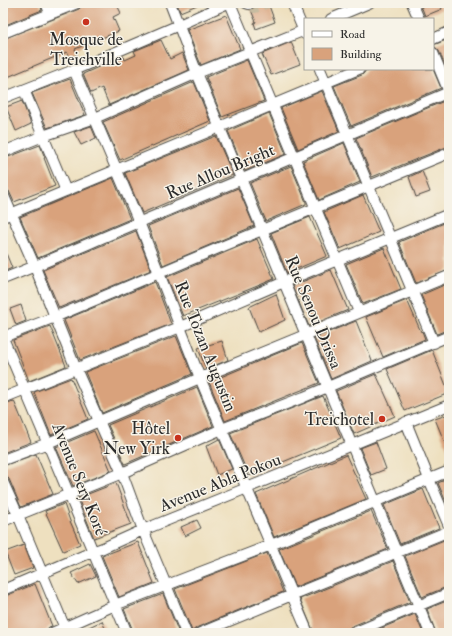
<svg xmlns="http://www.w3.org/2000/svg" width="452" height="636" font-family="'IM FELL Double Pica',serif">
<rect width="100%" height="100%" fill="#f7f3e8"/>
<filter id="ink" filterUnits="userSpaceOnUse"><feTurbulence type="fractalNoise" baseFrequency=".025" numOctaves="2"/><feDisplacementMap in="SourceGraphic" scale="8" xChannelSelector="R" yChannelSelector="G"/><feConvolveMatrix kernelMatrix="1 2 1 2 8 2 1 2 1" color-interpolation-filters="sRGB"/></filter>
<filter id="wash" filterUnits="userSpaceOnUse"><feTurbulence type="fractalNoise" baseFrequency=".012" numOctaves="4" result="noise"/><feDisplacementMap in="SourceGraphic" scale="16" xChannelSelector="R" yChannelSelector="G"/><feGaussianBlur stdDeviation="0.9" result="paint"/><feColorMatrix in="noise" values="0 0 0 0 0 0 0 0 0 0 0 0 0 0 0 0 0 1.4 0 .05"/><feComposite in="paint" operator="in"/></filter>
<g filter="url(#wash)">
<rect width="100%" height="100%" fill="#eee0bf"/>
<g id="blocks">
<path fill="#d9a27c" d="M3,3H40L42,10L3,26Z
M88,3H116L121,13L113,17L119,31L75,49L77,55L70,58L67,52L3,79V39L79,9L83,5Z
M177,3H202L180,12Z
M255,3H268L275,22L256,29L254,23L256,22L251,10L255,6Z
M420,3H439L442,9L425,16Z
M226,15L240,49L201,65L187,30Z
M449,39V75L439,51L433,45Z
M161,40L170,59L182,53L189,70L109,105L102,88L91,93L83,74L123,56L125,60L136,55L134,51Z
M291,42L300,64L271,75L262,54Z
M247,60L264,101L222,117L206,77Z
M369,69H433L441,88L351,126L334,86L362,75L364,73L365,71Z
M70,79L85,115L47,128L32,93Z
M194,82L210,121L120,160L103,122Z
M322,91L339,131L298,149L281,108Z
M449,99V146L372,177L356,138Z
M22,101L31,124L16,131L6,107Z
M269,113L286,154L245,171L228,131Z
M91,126L96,138L81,145L74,132Z
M216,136L233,175L142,213L125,173Z
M344,143L360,182L319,200L303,161Z
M40,145L45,158H44L55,186L14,202L9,191L5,188L3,183V159Z
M291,166L306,202V204L266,221L250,183Z
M422,171L430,192L416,197L409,177Z
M113,178L130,219L38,258L20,217Z
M238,188L254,226L163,265L148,226Z
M363,195L379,232L340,249L324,212Z
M310,217L327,256L287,273L271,233Z
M449,221V270L416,283L399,242Z
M136,231L151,270L59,308L43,270Z
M257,239L274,279L255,287L183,316L167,277Z
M3,246L12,268L3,272Z
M384,248L401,289L363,304L346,264Z
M331,270L348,310L309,326L292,286Z
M155,282L171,324L80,360L64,320Z
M449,283V329L437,334L421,295Z
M276,294L285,320L259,332L249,307Z
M407,300L421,332L422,331L425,339L383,357L366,317Z
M21,305L26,321L16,325L10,309Z
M356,321L372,361L331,379L314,338Z
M50,326L66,366L29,381L13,340Z
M176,336L192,374L102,413L85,372Z
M222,341L228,360L206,369L198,348Z
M302,343L319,383L225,421L209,382Z
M432,350L449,393L405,411L387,369Z
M376,374L395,416L354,434L336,391Z
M71,378L88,419L51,435L34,392Z
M197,387L213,426L125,464L108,425Z
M323,396L341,438L249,476L230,433Z
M14,401L31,442L3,453V404Z
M449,414V453L435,419Z
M94,431L111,471L73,486L56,447Z
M219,439L232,469L217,475L206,446Z
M376,442L386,469L371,475L360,448Z
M36,454L53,494L21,507L9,479L6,476L3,466Z
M346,455L366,499L274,537L256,494Z
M449,478V509L438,483Z
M116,483L131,524L94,538L78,498Z
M423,489L439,528L400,544L384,505Z
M64,504L70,521L80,544L63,551L45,511Z
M371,511L388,549L295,587L279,549Z
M197,520L201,528L185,536L181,527Z
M444,540L449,553V586L422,597L405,556Z
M138,542L154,583L119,597L102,556Z
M24,545L33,568L14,575L5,552Z
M267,553L283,592L198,627L192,631L175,589Z
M393,561L410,602L350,627L348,629L347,633H314L300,599Z
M90,564L96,576L78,584L71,573Z
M35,584L52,626L49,627L46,631L40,633H3V597Z
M163,594L179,633H134L124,609Z
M449,600V633H436L427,609Z
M415,614L423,633H370Z
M102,621L107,633H76Z"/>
</g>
</g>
<g filter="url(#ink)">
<use href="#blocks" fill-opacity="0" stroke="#484641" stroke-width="1"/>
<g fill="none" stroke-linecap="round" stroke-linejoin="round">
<path stroke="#c7bca1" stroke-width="10" stroke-dasharray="10 5" stroke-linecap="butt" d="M249,4L255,8L268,3"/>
<g stroke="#484641" stroke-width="12">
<path id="minor" d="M46,3L50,13
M170,3L197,73L430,633
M230,3L359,312
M246,3L249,4
M292,3L305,34
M412,3L419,19
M331,19L369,3
M3,33L77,3
M433,39L449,32
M433,53L449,92
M320,69L434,343
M74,70L139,222L200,378L308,633
M24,90L43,136L66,191
M3,98L74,70L179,25L228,3
M3,152L43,136L95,118L197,73L305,30
M3,194L35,267L76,369L122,473L143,530L186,633
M3,217L359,69
M3,279C49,261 94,241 140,222C243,179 346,135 449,92
M3,337L55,317L221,247L449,153
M3,338C45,436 86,535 127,633
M3,398L180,327L284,282L449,214
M406,422L429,479L449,526
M3,460L48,443L200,378L449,276
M3,482L18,515L67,633
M3,521L122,473L222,429L304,397L449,336
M3,590L92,552L103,548L143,530L247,488L449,405
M52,633L115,605L271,545L449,471
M200,633L292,595L449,531
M353,633L449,593"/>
</g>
<use href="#minor" stroke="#fff" stroke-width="10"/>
</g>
</g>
<g fill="#c8321e" stroke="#f7f3e8" stroke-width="1.5">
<circle cx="86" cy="22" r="4"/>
<circle cx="382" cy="419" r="4"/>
<circle cx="178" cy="438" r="4"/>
</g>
<g text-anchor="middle" stroke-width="3" stroke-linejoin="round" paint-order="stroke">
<g font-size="17" fill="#2b2b2b" stroke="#f7f3e8" text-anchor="end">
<text x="86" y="45" text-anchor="middle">Mosque de<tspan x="86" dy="20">Treichville</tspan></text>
<text x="374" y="425">Treichotel</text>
<text x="170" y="434">Hôtel<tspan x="170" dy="20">New Yirk</tspan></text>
</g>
<g font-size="17" fill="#2b2b2b" stroke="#f7f3e8">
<text transform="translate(220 171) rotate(-23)" y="6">Rue Allou Bright</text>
<text transform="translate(314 312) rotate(67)" y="6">Rue Senou Drissa</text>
<text transform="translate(206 346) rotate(68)" y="6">Rue Tozan Augustin</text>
<text transform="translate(80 479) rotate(68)" y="6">Avenue Sery Koré</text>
<text transform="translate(220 482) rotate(-22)" y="6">Avenue Abla Pokou</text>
</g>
</g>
<rect width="452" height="636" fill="none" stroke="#f7f3e8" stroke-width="16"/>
<rect x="304" y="18" width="130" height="52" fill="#f7f3e8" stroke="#a5a39c"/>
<rect x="312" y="31" width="20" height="6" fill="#ffffff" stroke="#a5a39c"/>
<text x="340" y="38" font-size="12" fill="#2b2b2b">Road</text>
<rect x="312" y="48" width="20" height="12" fill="#d9a27c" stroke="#a5a39c"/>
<text x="340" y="58" font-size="12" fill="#2b2b2b">Building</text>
</svg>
